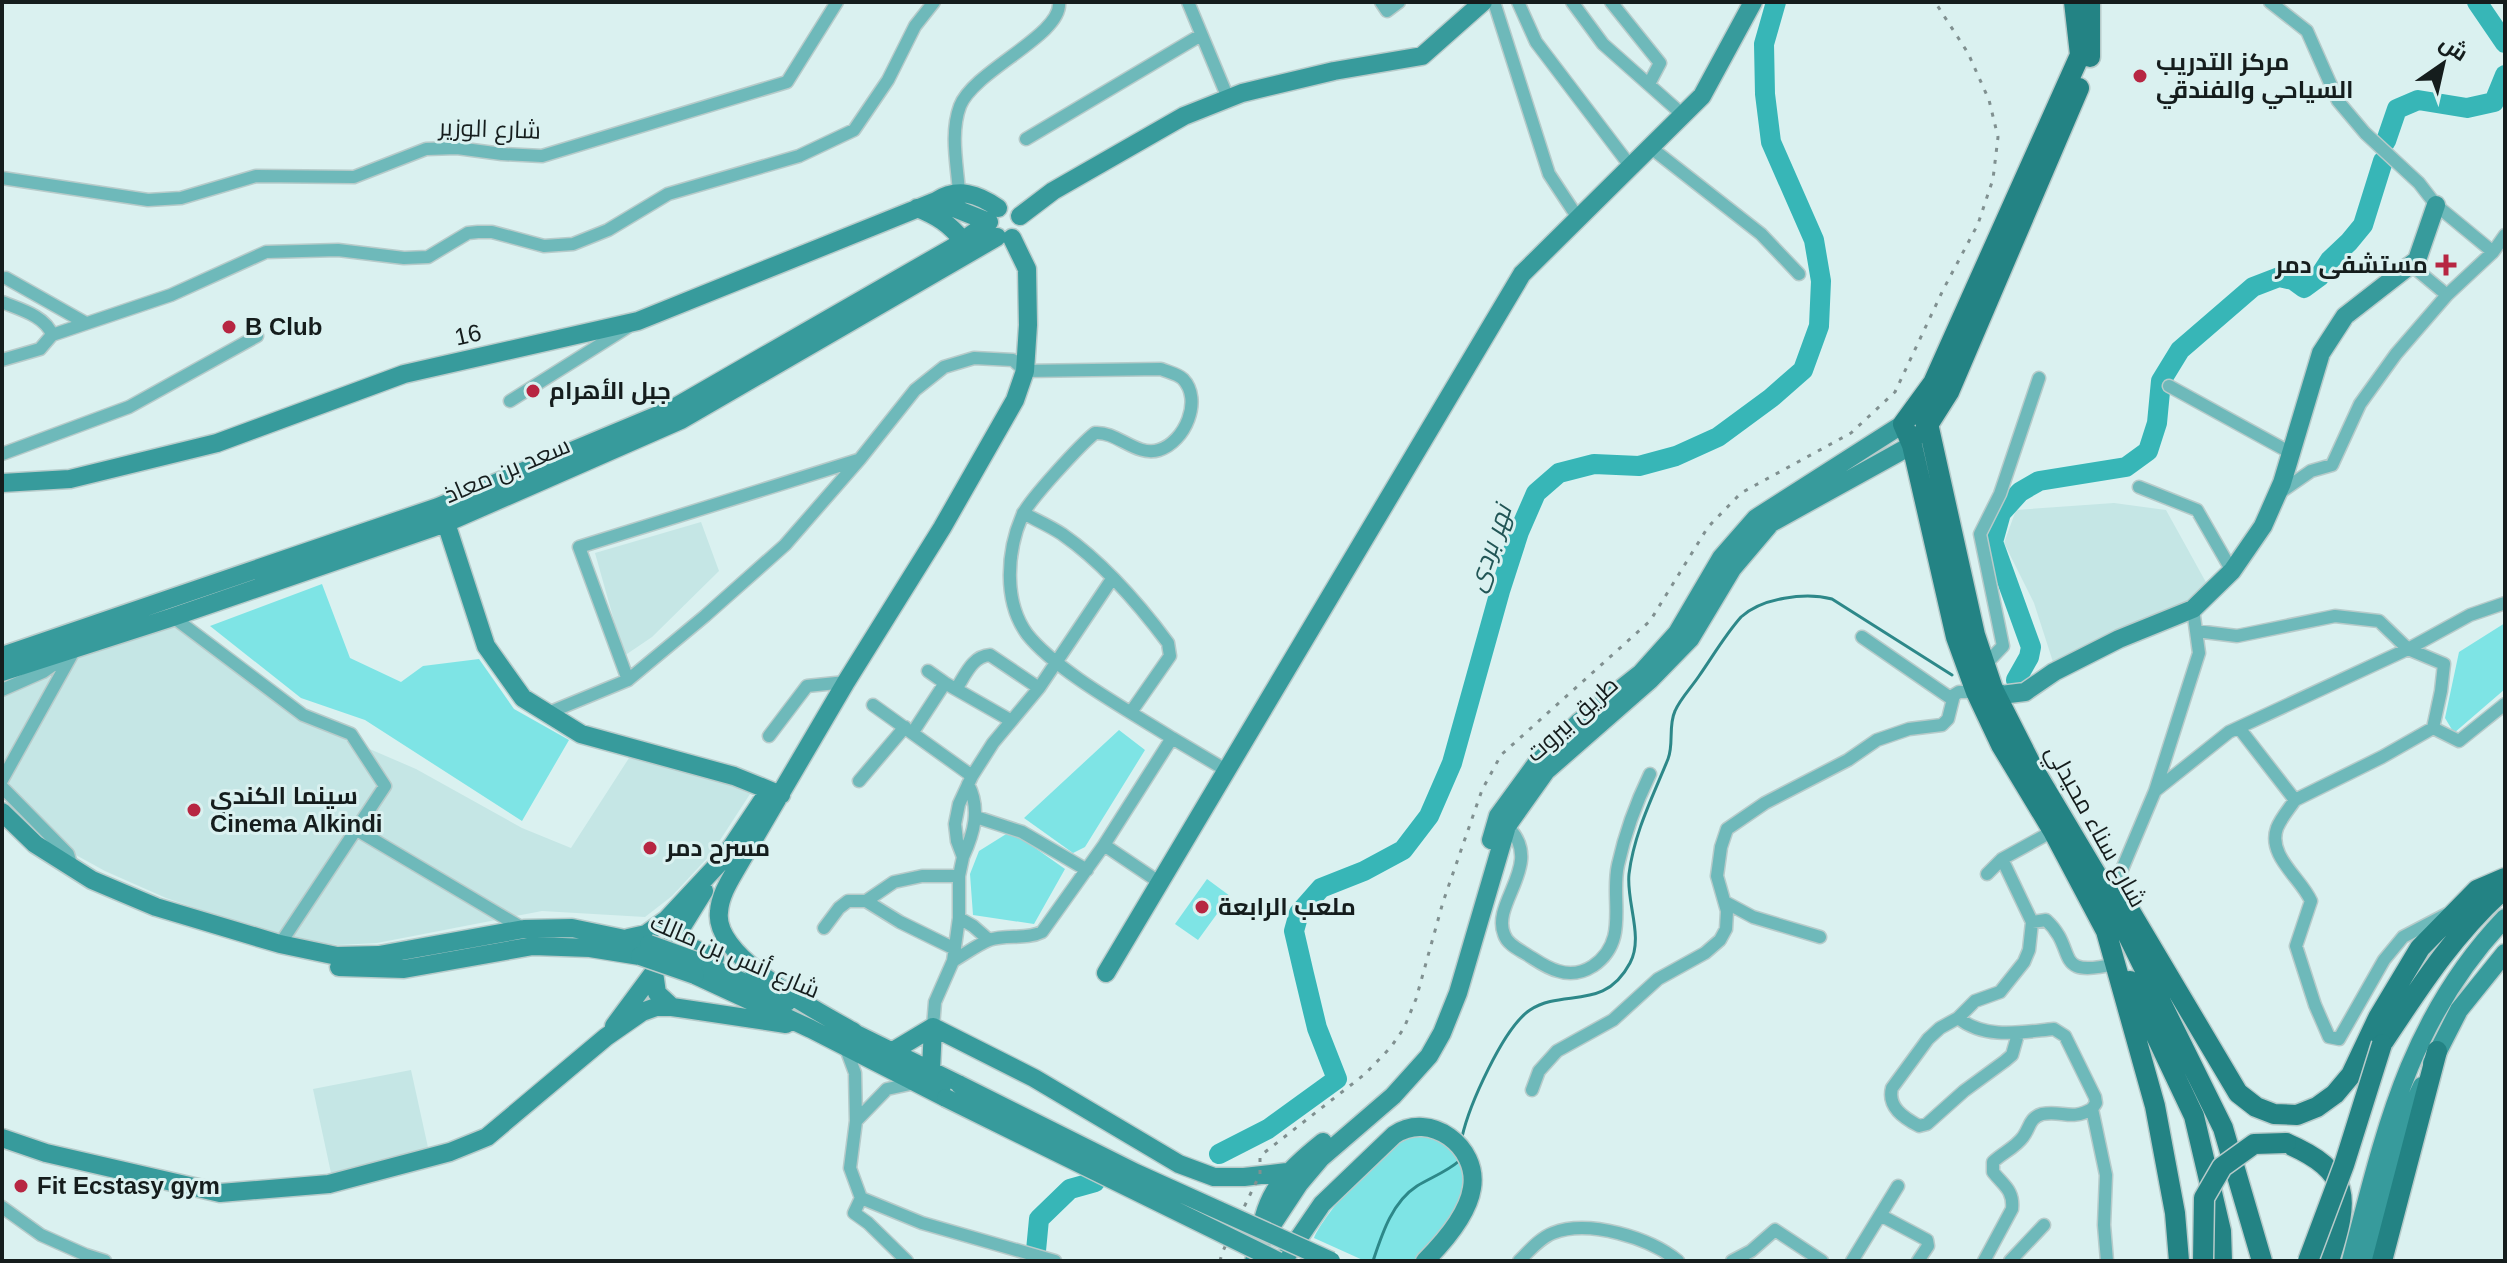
<svg xmlns="http://www.w3.org/2000/svg" width="2507" height="1263" font-family="Arial,Cairo,sans-serif">
<rect width="100%" height="100%" fill="#daf1f0"/>
<path fill="#c5e6e5" d="M2114,503L2166,510L2213,595L2053,662L2034,603L2004,543L2016,510Z
M701,522L719,571L652,637L624,656L595,553Z
M173,621L300,719L416,769L522,828L571,848L629,758L701,772L750,794L711,854L672,896L645,917L542,911L377,943L338,945L280,937L166,898L105,871L45,838L2,793V678Z
M411,1070L429,1152L331,1173L313,1089Z"/>
<path fill="#7ee4e5" d="M322,584L350,658L401,682L423,666L479,659L514,709L569,740L522,821L365,720L301,698L210,626Z
M2505,623V689L2454,733L2445,718L2459,652Z
M1119,730L1145,750L1085,847L1073,853L1024,818Z
M1011,831L1065,869L1034,924L973,915L970,874L979,851Z
M1207,879L1230,896L1198,940L1175,924Z
M1425,1134C1433,1139 1445,1142 1453,1148C1491,1180 1437,1235 1417,1261H1365L1314,1238C1325,1213 1382,1146 1406,1137C1411,1135 1419,1135 1425,1134Z"/>
<g fill="none" stroke-linecap="round" stroke-linejoin="round">
<path stroke="#2d8889" stroke-width="3" d="M1462,1137C1469,1106 1503,1028 1530,1010C1564,988 1604,1012 1630,963C1644,937 1626,902 1629,874C1634,833 1653,796 1668,759C1674,744 1668,726 1675,711C1680,699 1691,688 1699,676C1713,656 1725,635 1741,617C1762,598 1805,592 1832,599L1952,675
M1373,1261C1382,1234 1392,1202 1417,1186C1430,1178 1448,1171 1459,1161"/>
<path stroke="#37b6b7" stroke-width="20" d="M2477,2L2505,43
M2386,141L2397,109L2418,100L2467,108L2494,102L2505,75
M2016,680L2029,657L2031,647L1993,542L2001,513L2020,492L2039,481L2126,467L2148,451L2157,423L2161,381L2180,350L2253,287L2279,277L2293,280L2304,288L2319,277L2330,260L2349,242L2363,225L2383,161
M1219,1154L1268,1129L1337,1079L1317,1028L1304,974L1294,931L1299,913L1321,888L1364,871L1403,850L1429,816L1452,763L1500,591L1519,532L1536,493L1559,473L1594,464L1639,466L1676,456L1718,437L1771,398L1803,370L1819,326L1821,281L1814,240L1771,142L1765,94L1764,44L1776,2
M1035,1261L1039,1219L1070,1189L1095,1182"/>
<g stroke="#b7cbca" stroke-width="15">
<path id="street" d="M1188,2L1228,98
M1381,2L1387,11L1399,2
M1494,2L1549,174L1578,218
M1518,2L1536,42L1631,167
M1572,2L1603,44L1683,115
M1611,2L1660,63L1649,84
M2270,2L2307,31L2338,101L2365,133L2419,183L2436,205L2493,252
M1026,139L1201,35
M1650,147L1761,234L1799,274
M2,178L148,200L181,198L256,176L354,177L426,149L457,148L502,154L542,156L787,82L837,2
M959,192C957,164 950,133 960,106C974,70 1063,35 1059,2
M2411,265L2447,295
M6,278L84,322
M2,302C19,309 46,316 52,335L40,349L2,360
M52,335L171,295L266,252L338,250L404,258L428,257L468,233L478,232H492L544,246L573,244L608,230L668,194L799,156L854,130L888,80L915,26L934,2
M2169,386L2291,453
M510,401L628,327
M2,454L129,407L257,336
M2139,487L2197,510L2232,571
M2278,494L2311,471L2332,465L2360,404L2396,354L2447,295L2493,252L2505,235
M1023,513C1036,520 1050,526 1062,534C1102,562 1139,604 1168,643L1170,656L1131,712
M173,617L303,715L351,734L385,786L280,944
M2196,631L2237,636L2335,616L2379,621L2408,649L2444,664L2441,691L2433,728L2459,741L2505,704
M1862,637L1952,699
M1984,666L2003,646L1980,534L2000,494L2039,378
M928,671L945,683L1010,720
M628,680L579,547L858,460
M956,689C965,676 972,656 990,655L1039,688
M2,690L43,672L66,656
M873,705L972,776
M548,713L628,680L705,616L785,545L860,459L915,390L944,367L974,358L1013,360L1025,371L1161,369C1168,372 1178,374 1183,379C1203,400 1185,442 1159,450C1136,457 1117,431 1095,433C1081,444 1028,501 1022,516C1007,551 1003,601 1027,634C1056,671 1131,712 1172,738L1104,845L1042,932C1026,940 1006,934 989,940C977,945 965,954 953,961
M2239,728L2295,800C2289,809 2281,818 2277,828C2267,856 2301,878 2311,901L2296,946L2315,1005L2329,1037L2339,1039L2384,960L2403,937L2447,914
M913,732L945,683
M769,736L807,686L846,682
M1172,738L1226,770
M2,780L75,649
M859,781L905,727
M2,787L68,854L72,867
M2155,791L2229,732L2408,649L2470,615L2505,603
M2295,800L2382,757L2433,728
M976,817L1022,832L1087,870
M1507,826C1546,863 1491,902 1504,934C1507,944 1518,949 1526,954C1536,960 1546,968 1558,971C1570,975 1582,973 1593,966C1630,941 1610,900 1618,865C1625,833 1636,803 1650,774
M357,830L524,929
M1104,845L1159,882
M963,857C974,833 981,809 968,784
M2002,859L2032,922L2029,950L2024,962L2000,992L1975,1001L1958,1018L1940,1028L1928,1039L1892,1088C1887,1107 1904,1118 1919,1126L1927,1124L1964,1091L2005,1061L2012,1055L2018,1034
M1987,874L2002,859L2053,831
M2107,888L2115,886L2155,791L2199,653L2193,609
M866,901L894,882L922,876H959
M1725,902L1753,917L1820,937
M959,918L973,926L989,940
M2032,922L2046,920C2079,950 2051,979 2115,964
M824,928L839,908L848,901H866L900,922L955,949
M1958,1018C1986,1040 2022,1032 2054,1029L2065,1036L2095,1097L2096,1103L2092,1109L2106,1175L2104,1225L2107,1261
M933,1027L935,1002L953,961L959,918V876L963,857L957,841L955,824L959,804L972,776L993,743L1039,688L1112,579
M845,1046L855,1073L856,1121L850,1168L861,1198L854,1213L868,1223L907,1261
M1532,1090L1539,1071L1557,1051L1613,1020L1658,979L1705,953L1720,940L1726,929L1727,911L1717,876L1721,847L1727,829L1765,803L1848,760L1877,740L1909,729L1942,725L1948,719L1954,695L1959,692H1976
M856,1121L887,1089L915,1083
M861,1198L922,1223L1055,1261
M2,1207L41,1235L86,1255L85,1261
M1880,1215L1927,1240L1928,1246L1918,1261
M86,1255L105,1261
M1519,1261C1529,1251 1540,1238 1553,1233C1589,1219 1650,1238 1678,1261
M1732,1261L1751,1251L1775,1230L1822,1261
M1852,1261L1898,1186
M1984,1261L2012,1209C2014,1190 2003,1185 1993,1172V1162C2002,1153 2015,1148 2023,1137C2030,1128 2029,1118 2042,1114C2062,1110 2071,1121 2092,1109
M2010,1261L2044,1225"/>
</g>
<g stroke="#b7cbca" stroke-width="21">
<path id="secondary" d="M936,201L989,222
M917,208C937,216 950,224 963,241
M1020,216L1053,191L1184,116L1242,93L1334,71L1422,56L1483,2
M2,483L70,479L217,443L404,374L638,321L936,201C958,187 978,194 998,208
M446,523L486,646L523,698L581,734L734,776L781,795
M2,656L438,507L670,410L952,248L989,222
M2,672L173,617L446,523L681,420L997,237
M1987,690L1993,689L2001,695L2025,692L2054,672L2119,639L2193,609L2232,571L2263,526L2282,483L2321,353L2345,316L2417,260L2436,205
M2,812L35,844L92,880L156,907L280,944L337,956L379,955L524,929L572,928L649,944
M1491,840L1498,816L1536,764L1579,722L1641,673L1677,633L1721,558L1756,518L1903,424
M628,938L646,934L667,919L724,858L768,792
M673,939L715,958
M696,961L787,1002
M339,967L404,969L533,946L590,948L640,956
M654,972L657,993L672,1007L786,1024
M1106,973L1522,274L1702,96L1753,2
M695,975L811,1029L946,1098
M614,1026L654,972L704,891
M844,1028L960,1085
M854,1032C819,1012 713,958 719,912C720,895 730,880 738,866L846,682L942,528L1015,400L1025,371L1028,325L1027,269L1012,238
M893,1051L933,1027L1034,1078L1179,1164L1214,1177H1244L1287,1172
M2432,1063L2459,1010L2505,953
M931,1070L933,1027
M2,1138L46,1153L220,1193L329,1184L450,1152L487,1137L606,1037L642,1012L656,1007H672
M1260,1241C1263,1193 1288,1170 1323,1142
M1254,1261L1260,1243L1299,1184L1321,1158L1393,1096L1429,1056L1442,1033L1458,993L1507,826L1546,771L1650,680L1690,639L1732,569L1771,523L1912,445
M1283,1261L1322,1204L1394,1135C1430,1110 1479,1147 1472,1188C1468,1214 1443,1243 1425,1261
M2351,1261C2385,1131 2409,1019 2505,918
M2364,1261L2406,1121L2422,1086"/>
</g>
<g stroke="#b7cbca" stroke-width="23">
<path id="primary" d="M2074,2L2080,55L1933,383L1903,424L1912,445L1956,637L1976,692L2001,745L2053,831L2106,931L2155,1106L2175,1213L2179,1261
M2090,57V2
M1916,406L1929,428L1975,635L1993,689L2033,768L2105,889L2223,1128L2262,1261
M1923,433L1949,392L2079,88
M2117,889L2238,1093L2256,1107L2274,1114L2297,1115L2317,1107L2335,1094L2351,1075L2378,1018L2420,948L2477,890L2505,878
M2130,981L2194,1116L2221,1231L2222,1261
M2382,1044C2419,988 2454,933 2505,888
M2286,1143C2353,1172 2349,1198 2329,1261
M2382,1261L2437,1051"/>
</g>
<use href="#street" stroke="#6eb9ba" stroke-width="12"/>
<use href="#secondary" stroke="#379b9c" stroke-width="18"/>
<use href="#primary" stroke="#238384" stroke-width="20"/>
<path stroke="#809090" stroke-width="3" stroke-dasharray="4 8" stroke-linecap="butt" d="M1220,1261L1222,1253L1260,1174V1156L1365,1074L1391,1047L1404,1028L1416,999L1443,902L1482,790L1501,755L1650,621L1708,527L1741,493L1851,433L1895,392L1943,290L1978,224L1993,179L1998,137L1989,100L1968,53L1935,2"/>
<g stroke="#b7cbca" stroke-width="21" stroke-linecap="butt">
<path id="secondary-bridge" d="M649,944L696,961
M640,956L695,975
M960,1085L1136,1173L1331,1261
M946,1098L1278,1261"/>
</g>
<g stroke="#b7cbca" stroke-width="23" stroke-linecap="butt">
<path id="primary-bridge" d="M2203,1261L2204,1198L2222,1167L2254,1144L2286,1143
M2308,1261L2344,1165L2382,1044"/>
</g>
<use href="#secondary-bridge" stroke="#379b9c" stroke-width="18"/>
<use href="#primary-bridge" stroke="#238384" stroke-width="20"/>
</g>
<g fill="#b72642" stroke="#daf1f0" stroke-width="3">
<circle cx="2140" cy="76" r="8"/>
<path d="M2442 253h8v8h8v8h-8v8h-8v-8h-8v-8h8z"/>
<circle cx="229" cy="327" r="8"/>
<circle cx="533" cy="391" r="8"/>
<circle cx="194" cy="810" r="8"/>
<circle cx="650" cy="848" r="8"/>
<circle cx="1202" cy="907" r="8"/>
<circle cx="21" cy="1186" r="8"/>
</g>
<g text-anchor="middle" stroke-width="6" stroke-linejoin="round" paint-order="stroke">
<g font-size="24" font-weight="bold" fill="#151d1d" stroke="#daf1f0" text-anchor="start">
<text x="2156" y="70">مركز التدريب<tspan x="2156" dy="28">السياحي والفندقي</tspan></text>
<text x="2428" y="273" text-anchor="end">مستشفى دمر</text>
<text x="245" y="335">B Club</text>
<text x="549" y="399">جبل الأهرام</text>
<text x="210" y="804">سينما الكندي<tspan x="210" dy="28">Cinema Alkindi</tspan></text>
<text x="666" y="856">مسرح دمر</text>
<text x="1218" y="915">ملعب الرابعة</text>
<text x="37" y="1194">Fit Ecstasy gym</text>
</g>
<g font-size="24" fill="#151d1d" stroke="#daf1f0">
<text transform="translate(490 129) rotate(2)" y="8">شارع الوزير</text>
<text transform="translate(468 335) rotate(-13)" y="8">16</text>
<text transform="translate(507 470) rotate(-23)" y="8">سعد بن معاذ</text>
<text transform="translate(1572 719) rotate(-42)" y="8">طريق بيروت</text>
<text transform="translate(2096 826) rotate(61)" y="8">شارع سناء محيدلي</text>
<text transform="translate(735 956) rotate(23)" y="8">شارع أنس بن مالك</text>
</g>
<g font-size="26" font-style="italic" fill="#225656" stroke="#daf1f0">
<text transform="translate(1489 548) rotate(-71)" y="9">نهر بردى</text>
</g>
</g>
<rect width="2507" height="1263" fill="none" stroke="#151d1d" stroke-width="8"/>
<g transform="translate(2443 64) rotate(34)" stroke="#daf1f0" stroke-width="6" paint-order="stroke">
<path d="M0-6L14 30L0 20L-14 30Z" fill="#151d1d"/>
<text y="-12" font-size="22" font-weight="bold" text-anchor="middle" fill="#151d1d">ش</text>
</g>
</svg>
